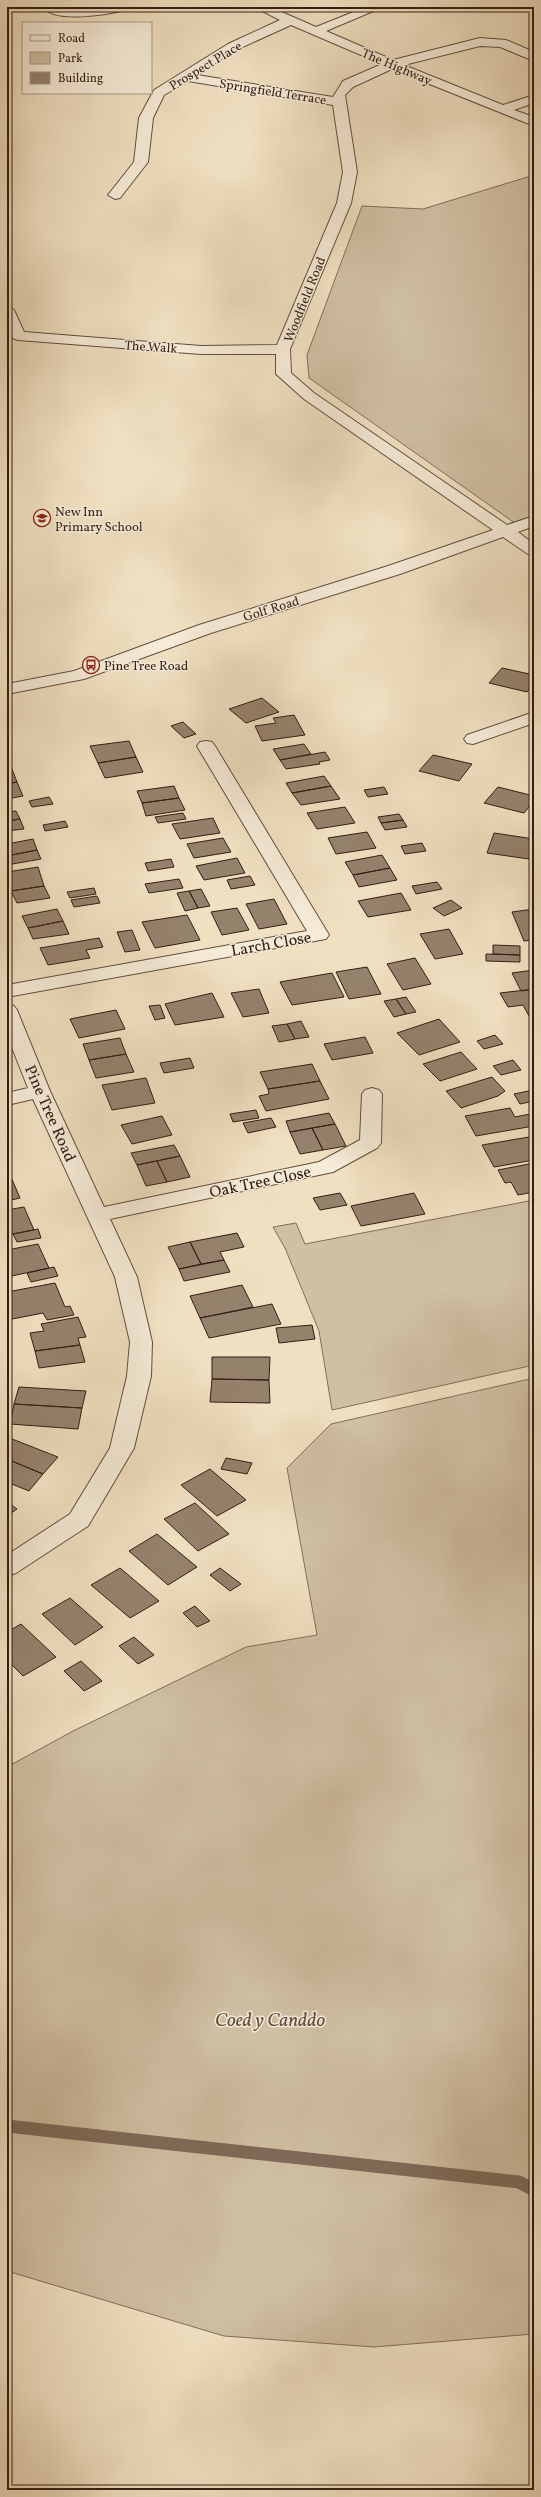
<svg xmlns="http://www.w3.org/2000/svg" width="541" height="2497" font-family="Vollkorn,serif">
<rect width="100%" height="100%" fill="#f0e0c1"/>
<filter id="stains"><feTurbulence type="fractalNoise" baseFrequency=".005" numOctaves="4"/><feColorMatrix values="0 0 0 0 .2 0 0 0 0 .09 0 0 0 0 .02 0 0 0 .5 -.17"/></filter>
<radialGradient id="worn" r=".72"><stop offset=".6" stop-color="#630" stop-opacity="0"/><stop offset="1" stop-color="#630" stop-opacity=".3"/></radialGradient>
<path fill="#d0bfa3" stroke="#826e5b" d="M534,175V521L519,526L309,378L307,355L362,206L423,209Z
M534,1200V1365L332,1410L319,1331L285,1248L273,1227L296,1223L305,1244Z
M534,1378V2334L374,2347L224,2336L7,2271V1767L73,1731L246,1647L317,1635L287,1468L331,1424Z"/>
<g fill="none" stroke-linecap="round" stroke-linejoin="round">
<path stroke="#7e6a58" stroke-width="13" d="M7,2126L519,2182L534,2190"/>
</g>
<path fill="#95826d" stroke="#331d13" d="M502,668L534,675V683L527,692L489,683Z
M262,698L279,712L246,723L229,709Z
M294,715L305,735L262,741L255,726L276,723L273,718Z
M183,722L196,734L184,738L171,726Z
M129,741L136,757L98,763L90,746Z
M304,744L311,754L280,760L273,749Z
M325,752L330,760L319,762L320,764L286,769L280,760Z
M433,755L472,764L459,781L419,771Z
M136,757L143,772L105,778L98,763Z
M10,764L17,782L7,784V765Z
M324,776L331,786L292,793L286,783Z
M17,782L23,796L7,799V784Z
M174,786L179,798L142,803L137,791Z
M331,786L340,799L301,805L292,793Z
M384,787L388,794L368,797L364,790Z
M498,787L534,796V801L524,813L484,803Z
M49,797L53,804L32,807L29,801Z
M179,798L185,810L146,816L142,803Z
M345,807L355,823L317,829L307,813Z
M16,811L20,819L7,821V812Z
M183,813L186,819L158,823L155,817Z
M399,814L403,820L381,823L378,817Z
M213,818L220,833L180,839L172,824Z
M20,819L24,829L7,831V821Z
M403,820L407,827L385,830L381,823Z
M65,821L68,827L45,831L43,825Z
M367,832L376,848L336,854L328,838Z
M494,833L534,839L529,859L487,853Z
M223,838L231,852L194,858L187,844Z
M33,839L37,850L7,856V844Z
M422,843L426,851L405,854L401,846Z
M37,850L41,859L7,865V856Z
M382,855L390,868L353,875L345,862Z
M237,858L245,873L204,880L196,866Z
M171,859L174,867L148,871L145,863Z
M38,867L44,886L11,891L7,882V872Z
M390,868L397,880L359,887L353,875Z
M250,876L255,885L231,889L227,880Z
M179,879L183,888L149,893L145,884Z
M437,882L442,889L416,894L412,886Z
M44,886L50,898L17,903L11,891Z
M94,888L96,894L70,898L67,892Z
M201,889L210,906L198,908L189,891Z
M189,891L198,908L185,911L177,893Z
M401,893L411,910L368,917L358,901Z
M97,896L100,903L74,907L71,900Z
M274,899L287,924L259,929L246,904Z
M451,900L462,908L444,916L433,908Z
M237,908L249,930L222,935L211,912Z
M57,909L63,921L28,928L22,916Z
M534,909V940L524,941L512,912Z
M187,915L200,940L155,948L142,922Z
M63,921L69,934L33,939L28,928Z
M449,929L463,954L435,959L420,934Z
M132,930L140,950L125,952L117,932Z
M99,938L103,947L86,950L90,958L48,965L40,948Z
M493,945L520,946V955L493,954Z
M486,954L520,955V962L486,961Z
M415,958L431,984L403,990L387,964Z
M367,967L381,994L349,999L336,972Z
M534,970V989L521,991L512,973Z
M332,973L344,997L292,1005L280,982Z
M259,989L269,1013L243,1017L231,993Z
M534,989V1015L529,1016L523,1005L508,1007L500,993Z
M212,993L224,1017L175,1025L165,1004Z
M406,997L416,1012L406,1014L396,999Z
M396,999L406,1014L394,1017L384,1001Z
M160,1005L165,1018L155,1020L149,1006Z
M116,1010L125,1029L79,1038L70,1019Z
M439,1019L460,1042L419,1055L397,1033Z
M301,1021L309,1037L295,1039L287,1024Z
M287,1024L295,1039L279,1042L272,1026Z
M495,1035L503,1044L484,1049L477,1041Z
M365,1037L373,1053L332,1060L324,1044Z
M120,1038L126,1054L89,1060L83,1044Z
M461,1052L477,1069L440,1081L423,1064Z
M126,1054L134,1072L96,1078L89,1060Z
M190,1058L194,1068L164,1073L160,1063Z
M513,1060L521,1070L501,1075L493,1066Z
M312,1064L320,1081L268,1089L260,1072Z
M492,1077L505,1091L498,1096L461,1108L446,1091Z
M146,1078L155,1103L112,1110L102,1085Z
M320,1081L329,1099L266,1111L259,1096L269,1094L268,1089Z
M533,1090L534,1101L520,1104L514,1094Z
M510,1108L515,1117L530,1114L534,1126L476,1136L465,1116Z
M256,1110L259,1118L233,1122L230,1114Z
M329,1113L335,1124L290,1132L286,1121Z
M162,1116L172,1135L132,1144L121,1125Z
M271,1118L276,1127L248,1133L243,1123Z
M335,1124L346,1146L323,1150L312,1128Z
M312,1128L323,1150L300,1154L290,1132Z
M529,1137L534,1145V1160L494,1167L482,1145Z
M174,1145L180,1156L137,1165L131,1153Z
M180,1156L190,1177L167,1182L157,1161Z
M157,1161L167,1182L146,1186L137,1165Z
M534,1163V1192L518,1195L511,1182L505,1183L498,1170Z
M11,1177L20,1198L7,1201V1178Z
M340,1193L347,1205L320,1210L313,1198Z
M414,1193L425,1214L361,1226L351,1206Z
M24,1207L34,1230L7,1235V1210Z
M38,1229L41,1238L17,1242L13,1234Z
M237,1233L244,1247L220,1252L224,1260L201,1264L190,1242Z
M190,1242L201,1264L179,1269L168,1247Z
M38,1244L49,1268L7,1277V1250Z
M224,1260L230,1272L184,1281L179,1269Z
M54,1267L58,1276L31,1282L27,1273Z
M55,1283L65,1307L70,1306L74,1315L47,1320L43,1313L7,1320V1292Z
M242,1285L253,1307L200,1318L190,1296Z
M272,1304L281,1324L209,1338L200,1318Z
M78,1317L86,1337L78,1338L80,1345L35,1351L30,1333L44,1331L41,1324Z
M312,1325L315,1339L279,1343L276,1328Z
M80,1345L85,1362L39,1368L35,1351Z
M212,1357H270L269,1380L212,1379Z
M212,1379L269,1380L270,1403L210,1402Z
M19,1387L86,1391L82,1408L14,1404Z
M14,1404L82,1408L78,1429L10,1424Z
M7,1437L58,1457L43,1474L7,1459Z
M226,1458L252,1463L247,1474L221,1469Z
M7,1459L43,1474L29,1491L7,1482Z
M210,1469L246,1500L217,1516L181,1485Z
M7,1502L17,1509L7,1516Z
M195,1503L229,1534L198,1551L164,1519Z
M157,1534L197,1567L168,1585L129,1551Z
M120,1568L159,1601L130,1618L91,1585Z
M220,1568L241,1584L230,1591L210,1575Z
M70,1598L103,1627L75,1645L42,1614Z
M195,1606L210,1621L197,1627L183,1613Z
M21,1624L56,1657L23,1676L7,1660V1632Z
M134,1637L154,1655L138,1664L119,1646Z
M81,1661L102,1681L84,1691L64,1671Z"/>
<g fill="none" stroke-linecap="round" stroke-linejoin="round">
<g stroke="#624e3e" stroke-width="2">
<path id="minor" d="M43,7L86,9L128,7L126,10C109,14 55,24 43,7Z
M254,7H270L316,27L366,7H383L326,31L393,60L480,38L506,40L534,52V61L500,47L480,46L404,65L503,105L534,95V103L514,110L534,117V126L392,69L353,87L345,95L357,172L351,203L290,349L291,373L314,393L507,525L534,516V526L518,532L534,544V556L528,554L503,537L400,574L211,633L84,679L7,694V684L74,671L199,625L388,566L493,530L304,399L276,374V354H201L18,340C4,337 7,317 7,306L14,310L24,332L201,346L277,345L337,203L343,172L333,105L188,81L164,95L153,118L148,162L120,198L115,199L108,195L134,162L139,118L154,90L228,44L280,20ZM291,25L382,64L343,81L333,97L197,75L236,50Z
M534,712V723L473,744L467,743L464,739L467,735Z
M206,741L212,742L215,746L329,935L326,939L7,997V985L307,931L197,746L200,742Z
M7,1004L14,1006L17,1010L50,1091L104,1207L319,1162L360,1140L362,1094L365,1090L372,1088L379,1090L382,1094L381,1143L377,1148L333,1172L110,1219L137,1277L152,1342L151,1376L134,1448L88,1526L16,1573L7,1576V1555L70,1514L110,1448L127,1376L130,1342L115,1277L33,1099L7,1105V1093L28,1088L7,1035Z"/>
</g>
<use href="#minor" fill="#f5ebd7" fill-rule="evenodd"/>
</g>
<defs>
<g id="school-ring" transform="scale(0.9)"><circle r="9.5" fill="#f5ebd7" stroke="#8f2418" stroke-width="1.5"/><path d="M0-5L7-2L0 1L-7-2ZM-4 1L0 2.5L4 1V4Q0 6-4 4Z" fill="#8f2418"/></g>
<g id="bus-ring" transform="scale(0.9)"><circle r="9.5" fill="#f5ebd7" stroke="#8f2418" stroke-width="1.5"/><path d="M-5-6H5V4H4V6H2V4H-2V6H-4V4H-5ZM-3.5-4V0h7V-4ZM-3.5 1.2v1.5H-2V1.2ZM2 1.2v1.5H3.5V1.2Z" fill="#8f2418"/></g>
</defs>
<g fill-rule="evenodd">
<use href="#school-ring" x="42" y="518"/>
<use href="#bus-ring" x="91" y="665"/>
</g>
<g text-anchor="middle" stroke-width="3" stroke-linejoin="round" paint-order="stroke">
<g font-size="13" fill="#331d13" stroke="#f5ebd7">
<text transform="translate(205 65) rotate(-31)" y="5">Prospect Place</text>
<text transform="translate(397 66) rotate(23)" y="5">The Highway</text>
<text transform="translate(273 91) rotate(9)" y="5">Springfield Terrace</text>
<text transform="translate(304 299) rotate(-68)" y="5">Woodfield Road</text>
<text transform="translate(151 346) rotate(4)" y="5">The Walk</text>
<text transform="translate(271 608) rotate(-17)" y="5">Golf Road</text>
</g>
<g font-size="13" fill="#331d13" stroke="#f5ebd7" text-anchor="start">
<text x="55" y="516">New Inn<tspan x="55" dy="15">Primary School</tspan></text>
<text x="104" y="670">Pine Tree Road</text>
</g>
<g font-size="16" fill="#331d13" stroke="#f5ebd7">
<text transform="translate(271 943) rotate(-10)" y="6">Larch Close</text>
<text transform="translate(51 1113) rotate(66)" y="6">Pine Tree Road</text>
<text transform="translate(260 1181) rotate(-12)" y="6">Oak Tree Close</text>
</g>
<g font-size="19" font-style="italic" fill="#624e3e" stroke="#f5ebd7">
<text x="270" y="2026">Coed y Canddo</text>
</g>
</g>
<rect width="541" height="2497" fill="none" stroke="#f0e0c1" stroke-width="24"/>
<rect x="8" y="8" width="525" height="2481" fill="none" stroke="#331d13" stroke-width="2"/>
<rect x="12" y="12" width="517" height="2473" fill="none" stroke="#331d13"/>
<rect x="22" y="22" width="130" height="72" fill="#f5ebd7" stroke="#a79989"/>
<rect x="30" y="35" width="20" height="6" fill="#f5ebd7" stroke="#a79989"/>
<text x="58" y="42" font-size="12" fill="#331d13">Road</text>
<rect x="30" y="52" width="20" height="12" fill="#d0bfa3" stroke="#a79989"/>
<text x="58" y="62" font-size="12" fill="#331d13">Park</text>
<rect x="30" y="72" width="20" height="12" fill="#95826d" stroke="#a79989"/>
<text x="58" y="82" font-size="12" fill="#331d13">Building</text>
<rect width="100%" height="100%" filter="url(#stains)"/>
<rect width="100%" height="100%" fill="url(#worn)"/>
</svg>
